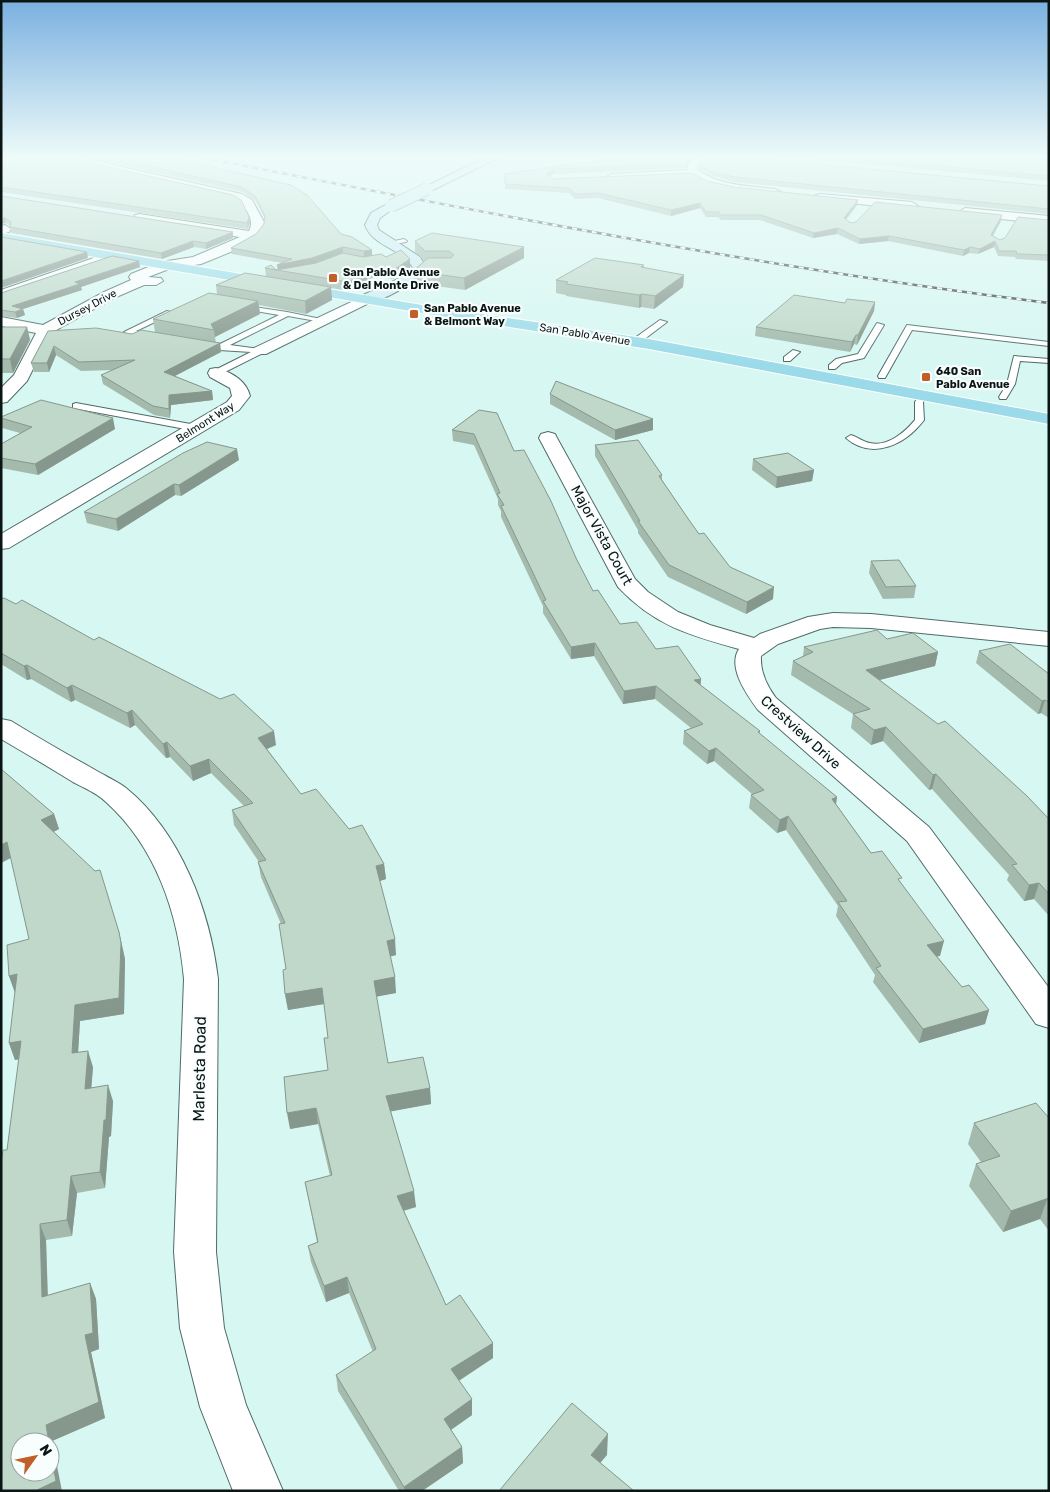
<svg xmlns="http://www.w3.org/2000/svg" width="1050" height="1492" font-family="Rubik,sans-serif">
<rect width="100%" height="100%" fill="#d7f7f2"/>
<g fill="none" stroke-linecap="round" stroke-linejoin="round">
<g stroke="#4f6b68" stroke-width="2">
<path id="lane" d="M404,239L407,241L406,242L388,245L385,243Z
M240,305L287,312L326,320L322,322L288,316L230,345L260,349H263V353L219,375H213V371L251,352L219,350L200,347V343L220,344L279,315L243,309L239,307Z
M167,311L174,313L136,331L153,334V338L128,334L124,332Z
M660,320L667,322L638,344H632V340Z
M877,323L884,325L864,358L842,363L835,369H829V365L836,359L858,354Z
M907,325L1049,342V346L912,330L885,378H879L878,376Z
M793,350L800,352L790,361H784V357Z
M1014,356L1049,359V363L1020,361L1015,384L1006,399H1000L999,397L1007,384Z
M924,391L928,394L923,402L924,420C906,444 873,461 846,438L851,435C858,437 863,442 870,443C888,447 905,432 915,420V402L921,392Z
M76,403L196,425L201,428L196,431L73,408V404Z"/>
</g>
<g stroke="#4f6b68" stroke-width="2">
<path id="street" d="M49,155H69L242,194L252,200L264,222L263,229L256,238L238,249L201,264L169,269L148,277L161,278L163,281L156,285H144L114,298L51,333L27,381L7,402L1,403V388L14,375L36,333L1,326V317L43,325L104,292L131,280L129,277L131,274L161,262L193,257L240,237L139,222L133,218L135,215L139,214L249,231C256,219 244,205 234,198L54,158Z
M709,155L699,164L697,169C718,186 750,186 775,189L781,192L775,195C749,193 715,192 693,176L611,180L606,177L611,174L687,170L689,163L696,156Z
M1010,155H1049V161L1015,158Z
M820,194L912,202L918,206L912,210L816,199L814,197L816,195Z
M965,208L1049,216V224L961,215L959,212Z
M5,225L11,229L9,232L1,234V226Z
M111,252L116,253L118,256L116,259L1,299V290Z
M366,295L371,296L373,299L371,302L266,354H254L252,351L254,348Z
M216,368C231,372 246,380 250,396L239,410L9,548L1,549V534L227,402L232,396L230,388L210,377L208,373L210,369Z
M548,432L555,434L557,438L635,579L648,592L678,612L710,625L754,638L760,634L808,617L833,613L871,614L1049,632V646L871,628L833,627L820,629L778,644L761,656C760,671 767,686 776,698L929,827L1049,988V1028L1036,1024L907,841L758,710C747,695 727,667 739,649C689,635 655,626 618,587L539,438L541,434Z
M1,719L11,721C37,737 63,752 90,767C101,774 115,780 126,788C181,833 210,911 218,979L216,1252L224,1328L246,1405L283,1491H233L200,1407L180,1328L174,1252L184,979C178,913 156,847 106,802C97,793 84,788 73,782C49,767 25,753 1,739Z"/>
</g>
<g stroke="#4f6b68" stroke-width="2">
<path id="secondary" d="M490,155H504L431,191L427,192L421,189Z
M391,202L397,206L380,218L377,225L379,230L420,257L427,268C417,282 378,306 361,302L359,299L361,296L398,279L413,268C402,248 373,247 365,225L371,213Z"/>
</g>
<g stroke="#fff" stroke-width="2">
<path id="primary" d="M1,233L422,305L649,339L1049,414V424L649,349L422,313L1,241Z"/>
</g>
<use href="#lane" fill="#fff" fill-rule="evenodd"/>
<use href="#street" fill="#fff" fill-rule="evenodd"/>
<use href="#secondary" fill="#cdedf4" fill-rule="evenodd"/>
<use href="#primary" fill="#9bdbe9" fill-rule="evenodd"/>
<g stroke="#364543" stroke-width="2.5">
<path id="rail" d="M189,155C475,211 760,267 1049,303"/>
</g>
<use href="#rail" stroke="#f8fefd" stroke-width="2" stroke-dasharray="5" stroke-linecap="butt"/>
<g stroke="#4f6b68" stroke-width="13" stroke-linecap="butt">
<path id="secondary-bridge" d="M391,206L427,189"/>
</g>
<use href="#secondary-bridge" stroke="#cdedf4" stroke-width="12"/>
</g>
<path fill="#a4baad" d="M78,155H160L291,185L341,234L372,250V255L410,259V268L393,279L375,276L349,291L331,288L332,300L306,314L259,305L260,314L215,337L216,343H220L221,352L175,376L212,391L213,400L171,405L170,418L154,415L103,384L101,375L113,370L81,371L56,355L49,372H34L31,363L48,331L132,334L155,332L153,319L217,294L216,285L266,276L265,268L278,269L277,265L282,263L232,254L231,248L256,234L264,224L265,219L256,201L243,192Z
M579,155H695L688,161L686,168L553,174L550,176L553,179L707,181L734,187L857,205L846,220L851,223L1001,221L993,236L1000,240L1049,220V261L1016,259L1015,257L998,256L994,247L978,254L969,253L963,256L888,241L859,244L837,234L813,238L760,220H721L718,217H706L700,208L671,216L598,198L575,199L569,193L505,189V174L610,159Z
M769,155H1016L1049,158V181Z
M699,163L1049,186V214L734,182L710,175L699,168Z
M1,164L250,222L248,229L1,192Z
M1,196L233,232V238L206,249L194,247L162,259L11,233L10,226L6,223L1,224Z
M415,241L524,258L465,290L414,283L413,271L425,261L415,252Z
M139,261L140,267L81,287L82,290L23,309L25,315L17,318L1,316V293Z
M644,265V268L684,275L683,287L654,309L641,307L639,308L566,296V295L556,293V280Z
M875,302L874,311L857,345L854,344L850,352L755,336L756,327L845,303Z
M1,327H27L30,340L13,373H1Z
M550,394L653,419V430L615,440L550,404Z
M479,410L514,451L576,558L593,591L620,624L701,679L700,685L760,731V734L837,797L836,804L871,853L901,883L940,956H937L962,987L989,1010L985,1024L919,1043L873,982L875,975L836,916L838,906L786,830L777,833L749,808L751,795L752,794L714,761L707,764L683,744L684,731L691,728L655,699L623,704L594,656L571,659L543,613V606L501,517V511L498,505V499L474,445L453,441L452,430Z
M1,417L115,429L38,475L1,468V444L20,433L2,428Z
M595,445L662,475V480L689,520L699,534L730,567L773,599L746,614L668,577L638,533V530L595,456Z
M753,459L814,470L812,481L776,488L752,470Z
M239,460L181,496L175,495L118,531L87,523L84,512Z
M871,561L916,586L914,598L883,599L869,573Z
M1,599L276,745L267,749L301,794L349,829L384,864L386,879L379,881L396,955L390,956L396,993L376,996L388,1063L430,1088L431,1104L391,1111L416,1207L404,1211L446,1305L493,1358L459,1381L472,1415L451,1430L462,1447L463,1463L422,1491H399L338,1391L336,1375L373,1352L349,1293L326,1302L311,1262L308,1246L317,1242L305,1182L330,1176L318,1124L290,1129L328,1070V1038L324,1004L288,1010L285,994L286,969L281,924L261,877L258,862H259L234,825L232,810L244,806L211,773L193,781L170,757L166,758L135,725L130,728L75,700L71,702L31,679L27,680L1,664Z
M887,639L938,652L935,666L880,680L1049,819V916L1034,899L1024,901L1007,880L1009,875L932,789L929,790L883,741L871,745L851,728L853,714L791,675L793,661L803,656L804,647Z
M979,651L1049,674V718L1041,713L1038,714L976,663Z
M1,769L54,814L59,829L53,832L119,932L125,959L124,1014L80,1021L78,1052L93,1067L91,1088L113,1101L111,1136L109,1137L105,1188L77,1193L72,1236L46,1240L48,1295L90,1283L96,1299L99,1349L91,1352L105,1418L52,1441L1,1491L7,1150L19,1059L15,1060L9,1043L15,992L9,976L29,939L11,858L1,863Z
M1049,1118V1231L1040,1219L1003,1232L969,1186L976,1164L981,1162L968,1144L974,1123Z"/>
<path fill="#86978d" d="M1,155H23L1,160Z
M689,155H695L688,161L686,168V164L688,156Z
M553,169V174L546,178V174Z
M858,200L857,205L843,223L844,218Z
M700,203V208L671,216V210Z
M1002,215L1001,221L990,240L991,235Z
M249,217L250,222L248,229L247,223Z
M1,218H5L6,223L1,224Z
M838,228L837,234L813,238L814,233Z
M233,232V238L206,249V243Z
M889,236L888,241L859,244L860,239Z
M193,241L194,247L162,259L161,253Z
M995,241L994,247L978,254L980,249Z
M343,247V253L312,264L278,270L277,265Z
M524,247V258L465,290L464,278Z
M970,247L969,253L963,256L964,250Z
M372,250V256L364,257V251Z
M87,252L88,258L1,288V281Z
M410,259V268L393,279L392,271Z
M139,261L140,267L81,287L82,290L23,309L25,315L17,318L15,312L12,306L75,282Z
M375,268V276L349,291L348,282Z
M684,275L683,287L654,309L655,296Z
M331,287L332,300L306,314L305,301Z
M642,294L641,307L639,308V295Z
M258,301L260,314L215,337L214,330L211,324Z
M875,302L874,311L857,345L858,335Z
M27,327L30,340L13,373L10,359Z
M856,335L854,344L850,352L852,342Z
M220,343L221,352L165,381L164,372Z
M54,346L56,355L49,372L47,363Z
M212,391L213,400L171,405L170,418L169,409V395Z
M113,418L115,429L38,475L35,464Z
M653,419V430L615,440V430Z
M237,449L239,460L181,496L179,485Z
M814,470L812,481L776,488L777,477Z
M174,484L175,495L118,531L116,519Z
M774,587L773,599L746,614L747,602Z
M595,643L594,656L571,659V647Z
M938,652L935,666L863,684L866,670Z
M27,665L31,679L27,680L24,666Z
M701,679L700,692L694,680Z
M72,685L75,700L71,702L67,688Z
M656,686L655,699L623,704L624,691Z
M1045,700L1041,713L1038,714L1042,701Z
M132,710L135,725L130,728L127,713Z
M886,727L883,741L871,745L874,730Z
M274,731L276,745L260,752L258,738Z
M167,742L170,757L166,758L163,744Z
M716,748L714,761L707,764L709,751Z
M209,759L211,773L193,781L190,766Z
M936,774L932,789L929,790L933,775Z
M837,797L835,810L832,799Z
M54,814L59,829L46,836L41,820Z
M788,816L786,830L777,833L780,820Z
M7,842L12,857L1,863V845Z
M384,864L386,879L377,882L376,866Z
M1039,883L1034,899L1024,901L1029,885Z
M119,932L125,959L124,1014L80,1021L77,1070L72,1053L75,1005Z
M395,939L396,955L389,957L387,941Z
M944,941L940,956L923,959L927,945Z
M17,974L22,991L15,993L9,976Z
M395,977L396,993L375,997L374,981Z
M322,988L324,1004L288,1010L285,994Z
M989,1010L985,1024L919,1043L923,1029Z
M21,1041L26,1058L15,1060L9,1043Z
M88,1051L93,1067L90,1105L85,1089Z
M108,1085L113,1101L111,1136L109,1137L105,1188L100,1172L104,1120Z
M430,1088L431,1104L388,1112L386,1096Z
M316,1108L318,1124L290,1129L287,1113Z
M71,1176L77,1193L72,1236L67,1220Z
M414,1191L416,1207L398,1212L397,1196Z
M1048,1197L1040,1219L1003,1232L1011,1211Z
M40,1224L46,1240L48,1313L42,1297Z
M347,1277L349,1293L326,1302L324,1286Z
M90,1283L96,1299L99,1349L91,1352L105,1418L52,1441L62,1491H35L50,1450V1442H49L46,1425L85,1335Z
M493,1343V1358L452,1385L451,1369Z
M472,1399V1415L445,1434L444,1419Z
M608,1434L607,1455L590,1475L591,1455Z
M462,1447L463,1463L422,1491H405L404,1487Z"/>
<path fill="#bfd8c9" stroke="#86978d" d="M45,155H55L233,195L241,200L249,217L247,223L1,187V164Z
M99,155H160L291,185L307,195L341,234L352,237L372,250L364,251L343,247L312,258L277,265L292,259L231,248L256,234L264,224L265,216L255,196L242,187Z
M610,155H689L688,156L686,164L553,169L546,174L553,179L692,173L707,181L734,187L858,200L844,218L851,223L856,222L875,202L1002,215L991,235L1000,240L1005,238L1018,217L1049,220V255L1017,254L1016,251H999L995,241L980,249L970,247L964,250L889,236L860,239L838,228L814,233L761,215H721L719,212H706L700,203L671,210L598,193L575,194L569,188L505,184V174L610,159Z
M708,155H718L1049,186V209L735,177L710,171L699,163L700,161Z
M819,155H1016L1049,158V176Z
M1,196L233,232L206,243L193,241L161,253L10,227L11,222L5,218H1Z
M432,233L524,247L464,278L413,271L428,258H451L454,255L449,251H425L415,241Z
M1,237L87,252L1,281Z
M401,250L410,259L392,271L375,268L348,282L265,268L271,265L276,270L316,263L343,253L363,257L381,254L386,257Z
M112,256L139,261L75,282L80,284L12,306L23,309L15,312L1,310V293Z
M595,258L644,265L641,267L684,275L655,296L642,294L639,295L566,284L568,282L556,280Z
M245,273L331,287L305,301L216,285Z
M209,293L258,301L211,324L214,330L153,319Z
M794,295L845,303L847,299L875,302L858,335H856L852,342L756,327Z
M1,327H27L10,359H1Z
M96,328L132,334L141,330L220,343L164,372L212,391L169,395V409L153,406L101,375L135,360L79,362L54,346L47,363H31L48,331Z
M556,381L653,419L615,430L550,394Z
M41,400L113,418L35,464L1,458V444L32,427L1,418V417Z
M479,410L497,413L514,451L524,450L551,501L576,558L593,591L598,590L620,624L637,622L656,649L678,646L701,679L694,680L760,731L758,732L837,797L832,799L871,853L882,851L902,878L898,879L944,941L927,945L962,987L969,985L989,1010L923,1029L876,968L881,966L838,902L847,901L788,816L780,820L751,795L764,790L716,748L709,751L684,731L703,724L656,686L624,691L595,643L571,647L543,601L546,600L501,506L504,505L497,494L500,493L474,434L452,430Z
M638,440L662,475L659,476L689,520L699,534L704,533L730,567L774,587L747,602L669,565L638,521H640L595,445Z
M207,442L237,449L179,485L174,484L116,519L84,512L183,453Z
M788,453L814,470L777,477L753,459Z
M899,560L916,586L886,587L871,561Z
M4,598L16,604L22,600L94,640L99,637L220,699L234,694L274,731L258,738L301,794L316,789L349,829L362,825L384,864L376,866L395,939L387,941L395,977L374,981L388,1063L423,1057L430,1088L386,1096L414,1191L397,1196L446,1305L460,1295L493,1343L451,1369L472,1399L444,1419L462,1447L404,1487L336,1375L376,1349L347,1277L324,1286L308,1246L318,1242L305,1182L332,1175L316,1108L287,1113L284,1077L328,1070L324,1038H328L322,988L285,994L283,970L286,969L279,924L285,923L258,862L266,860L232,810L253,803L209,759L190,766L167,742L163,744L132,710L127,713L72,685L67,688L27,665L24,666L1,653V599Z
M877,630L887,639L913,633L938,652L866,670L938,724L945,721L1027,796L1049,819V894L1039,883L1029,885L1012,865L1017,864L936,774L933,775L886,727L874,730L853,714L870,709L793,661L813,652L804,647Z
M1010,644L1049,674V702L1045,700L1042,701L979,651Z
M1,769L54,814L41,820L95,871L100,870L119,932L121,943L119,998L75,1005L72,1053L88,1051L85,1089L108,1085L106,1120H104L100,1172L71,1176L67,1220L40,1224L42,1297L90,1283L93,1333L85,1335L99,1402L46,1425L49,1442H20V1472H50V1450L56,1481L35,1491H1V1164L3,1150H7L21,1041L9,1043L17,974L9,976L7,945L29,939L7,842L1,845Z
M1036,1103L1049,1118V1198L1011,1211L976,1164L1000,1156L974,1123Z
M572,1403L608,1434L591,1455L634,1491H499Z"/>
<linearGradient id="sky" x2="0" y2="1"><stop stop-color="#7ab0e0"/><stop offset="0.43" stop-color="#edfbf9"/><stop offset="1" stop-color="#edfbf9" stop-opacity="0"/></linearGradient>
<rect width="1050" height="364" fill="url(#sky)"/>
<g fill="#c25f28" stroke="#f8fefd" stroke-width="2">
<rect x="328" y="273" width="10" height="10" rx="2.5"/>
<rect x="409" y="309" width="10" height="10" rx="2.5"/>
<rect x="921" y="372" width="10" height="10" rx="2.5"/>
</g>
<g text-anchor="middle" stroke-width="4.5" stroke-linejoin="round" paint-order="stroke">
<g font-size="11" font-weight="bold" fill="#0a1514" stroke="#f8fefd" text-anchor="start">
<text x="343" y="276">San Pablo Avenue<tspan x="343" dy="13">&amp; Del Monte Drive</tspan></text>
<text x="424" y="312">San Pablo Avenue<tspan x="424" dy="13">&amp; Belmont Way</tspan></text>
<text x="936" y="375">640 San<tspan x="936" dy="13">Pablo Avenue</tspan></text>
</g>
<g font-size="11" fill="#0a1514" stroke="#f8fefd">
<text transform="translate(87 307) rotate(-28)" y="4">Dursey Drive</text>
<text transform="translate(585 334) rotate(9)" y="4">San Pablo Avenue</text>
<text transform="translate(205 422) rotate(-32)" y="4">Belmont Way</text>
</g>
<g font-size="14" fill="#0a1514" stroke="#f8fefd">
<text transform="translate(602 535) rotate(61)" y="5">Major Vista Court</text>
<text transform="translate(801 732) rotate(42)" y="5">Crestview Drive</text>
</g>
<g font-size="16" fill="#0a1514" stroke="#f8fefd">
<text transform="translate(199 1069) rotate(-89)" y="6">Marlesta Road</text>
</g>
</g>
<rect width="1050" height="1492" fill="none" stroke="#0a1514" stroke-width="5"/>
<g transform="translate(35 1457) rotate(57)"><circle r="24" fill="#f8fefd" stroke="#99a1a0"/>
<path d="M0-4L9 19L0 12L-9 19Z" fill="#c25f28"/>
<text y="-8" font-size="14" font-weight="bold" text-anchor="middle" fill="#0a1514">N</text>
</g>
</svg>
